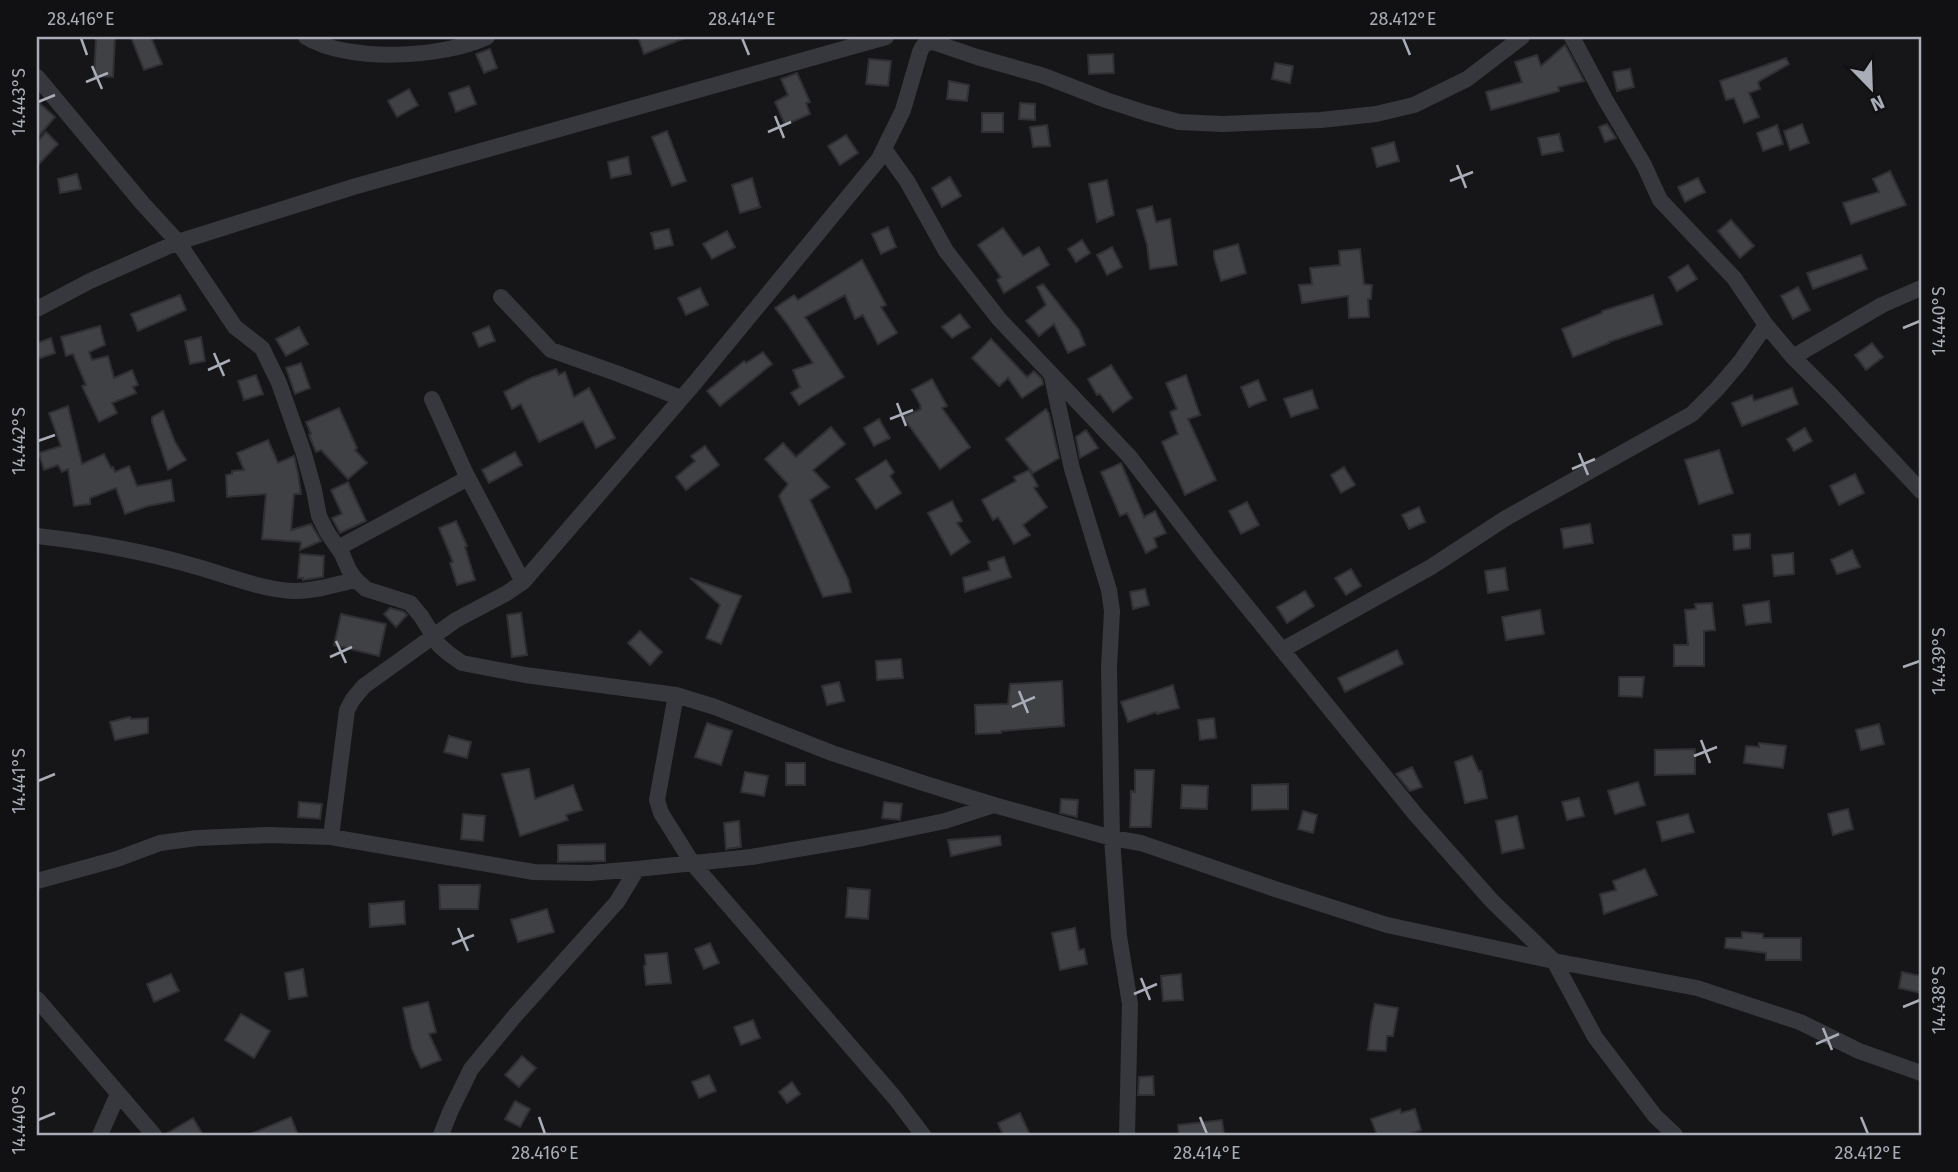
<svg xmlns="http://www.w3.org/2000/svg" width="1958" height="1172" font-family="'Fira Sans',sans-serif">
<rect width="100%" height="100%" fill="#161618"/>
<path fill="#404145" stroke="#303034" stroke-width="2" d="M96,37H115L113,77L94,76Z
M131,37H151L162,64L144,70Z
M638,37H685V38L644,54Z
M1565,45L1584,81L1558,87L1559,91L1491,110L1486,92L1522,82L1515,62L1537,55L1541,66Z
M490,49L497,68L484,73L476,54Z
M1113,54L1114,73L1089,74L1088,55Z
M1786,58L1789,64L1758,82L1760,89L1749,93L1759,117L1744,123L1734,98L1726,100L1720,81Z
M869,59L891,61L888,86L866,84Z
M1275,63L1293,66L1290,83L1272,79Z
M1630,69L1634,87L1617,91L1613,72Z
M797,73L810,102L806,103L810,114L785,125L775,102L788,95L781,79Z
M949,81L969,85L967,101L947,99Z
M469,86L476,104L456,112L449,93Z
M409,89L418,105L397,117L388,101Z
M37,101L55,117L37,138Z
M1020,103L1035,104V120L1019,119Z
M982,113H1003V132H982Z
M1607,124L1616,138L1605,142L1599,127Z
M1802,124L1809,143L1790,150L1784,131Z
M1047,125L1050,146L1033,147L1030,127Z
M1777,125L1783,144L1763,151L1757,133Z
M667,131L686,181L672,186L652,137Z
M46,132L58,144L37,166V142Z
M1559,134L1563,151L1542,155L1538,138Z
M846,135L858,153L840,165L828,146Z
M1394,142L1399,161L1377,167L1372,148Z
M628,157L631,174L611,178L608,162Z
M1890,171L1906,205L1851,224L1843,203L1879,192L1873,179Z
M77,174L81,189L60,193L58,179Z
M950,177L961,196L942,207L932,188Z
M752,178L760,207L740,213L732,185Z
M1698,178L1705,192L1685,202L1678,187Z
M1107,180L1114,215L1097,222L1089,184Z
M1152,206L1156,222L1170,219L1177,265L1150,269L1147,245L1137,210Z
M1731,220L1754,246L1740,258L1718,231Z
M888,227L896,247L881,254L872,234Z
M1003,228L1023,256L1039,247L1049,265L1004,293L997,280L1001,277L978,245Z
M669,229L673,245L655,249L651,233Z
M727,231L735,247L712,259L703,244Z
M1082,240L1090,253L1076,262L1068,249Z
M1238,244L1246,273L1221,281L1214,257V251Z
M1112,247L1122,267L1107,275L1097,255Z
M1360,249L1364,284L1372,285L1371,299H1368L1369,317L1349,318L1348,296L1302,303L1299,285L1312,284L1310,268L1340,265L1339,251Z
M1861,255L1867,269L1813,289L1807,273Z
M862,260L886,305L881,307L897,333L878,344L863,315L855,319L845,295L805,317L844,377L799,405L791,393L800,387L793,370L813,363L788,325L775,308L794,295L798,300Z
M1688,265L1697,279L1677,291L1669,277Z
M1043,284L1079,330L1085,345L1068,353L1054,324L1039,336L1026,321L1046,305L1037,287Z
M1798,287L1810,310L1793,319L1781,296Z
M700,288L708,305L686,315L678,298Z
M180,295L186,310L138,331L131,314Z
M1653,295L1662,324L1609,342V343L1573,357L1562,329L1602,313V311Z
M960,314L970,327L952,338L942,327Z
M100,326L105,345L89,352L92,360L108,356L114,378L132,370L138,385L133,387L136,393L112,403L117,413L99,422L82,386L86,385L73,354L66,356L61,337Z
M489,326L495,341L479,347L473,333Z
M299,327L308,344L286,356L276,339Z
M201,337L205,361L190,364L185,341Z
M51,338L55,353L37,359V343Z
M991,339L1027,377L1034,371L1042,379L1043,384L1022,398L1008,378L999,386L972,358Z
M1872,343L1883,357L1866,370L1855,355Z
M763,352L772,364L720,406L707,391L744,361L746,363Z
M301,363L310,388L295,394L286,368Z
M1111,365L1132,398L1113,412L1100,394L1097,395L1088,379Z
M556,369L559,375L565,372L574,397L589,388L615,438L596,448L583,421L539,442L521,404L512,409L504,392L531,378Z
M256,375L263,394L244,400L238,381Z
M1186,375L1200,415L1188,419L1216,480L1185,495L1162,442L1178,434L1170,412L1177,409L1166,383Z
M932,379L947,406L942,408L970,447L940,469L903,417L921,409L920,407L921,406L912,390Z
M1258,380L1266,400L1249,407L1241,387Z
M1792,388L1798,404L1742,426L1732,403L1752,395L1754,401Z
M1312,390L1318,408L1291,417L1284,399Z
M68,406L82,464L104,454L111,468L113,467L115,472L129,466L137,486L171,480L174,501L148,506L125,514L116,488L90,498V504L74,506L68,469L62,472L58,465L44,470L39,453L61,446L49,413Z
M339,408L357,448L355,450L367,463L348,479L321,450L316,452L309,435L311,434L306,422Z
M1046,409L1049,414L1059,458L1033,473L1006,439Z
M163,411L175,442L186,460L168,470L152,422V417Z
M879,419L890,438L874,446L864,428Z
M831,427L845,444L813,470L829,487L810,500L848,579L851,592L823,597L779,496L788,484L765,459L783,443L796,457Z
M1805,428L1812,441L1794,451L1787,439Z
M1086,430L1098,448L1080,458L1076,437Z
M268,440L278,463L294,456L298,473L301,494H294L291,530L311,524L321,541L300,550L301,542L262,539L266,494L227,497L226,475L232,474V471L244,470L237,453Z
M705,446L719,465L686,490L676,477L695,461L691,456Z
M1719,450L1733,493L1699,504L1685,460Z
M515,452L522,465L489,483L482,470Z
M886,460L894,472L890,476L901,493L876,509L856,479Z
M1121,463L1144,517L1155,511L1166,533L1154,538L1157,547L1146,553L1127,513L1120,516L1101,472Z
M1344,467L1355,485L1341,493L1331,475Z
M1029,470L1038,486L1034,488L1047,507L1023,525L1030,535L1014,544L998,517L993,520L982,500L1016,481L1014,477Z
M1855,474L1864,493L1839,505L1830,486Z
M348,482L366,521L340,533L332,518L342,514L331,490Z
M952,501L962,521L957,523L970,542L951,555L928,513Z
M1247,502L1259,525L1241,534L1229,511Z
M1419,507L1425,522L1409,529L1402,515Z
M456,521L467,546L465,547L475,580L457,585L450,563L453,562L439,528Z
M1590,524L1593,543L1564,548L1561,529Z
M1750,534V548L1734,550L1733,535Z
M1852,550L1860,567L1837,574L1831,560Z
M1793,553L1794,574L1774,576L1772,555Z
M300,554L324,556L323,577L303,580V578H298Z
M1004,557L1011,577L965,592L963,578L990,570L988,562Z
M1505,568L1508,590L1488,593L1485,571Z
M1351,569L1361,586L1346,595L1335,578Z
M690,578L741,596L721,644L706,638L720,605Z
M1145,589L1149,605L1133,609L1130,592Z
M1305,591L1314,606L1287,623L1277,607Z
M1769,601L1771,622L1746,625L1743,605Z
M1712,603L1715,630L1704,631V666H1674V645H1688L1685,610L1696,609L1695,604Z
M390,608L404,612L407,615L396,627L384,614Z
M1540,610L1544,634L1506,640L1502,617Z
M521,613L527,655L512,657L507,615Z
M341,614L386,624L379,656L334,645Z
M640,631L662,652L650,665L628,643Z
M1397,650L1403,664L1345,692L1338,678Z
M901,659L903,678L877,680L876,661Z
M1619,677H1644L1642,697L1619,696Z
M1062,681L1064,726L1001,731V733L976,734L975,705L1008,704L1010,684Z
M839,682L844,701L827,705L822,686Z
M1173,685L1179,708L1157,714L1156,712L1128,722L1121,702Z
M130,717L131,719L148,718V733L115,740L110,722Z
M1214,718L1216,738L1200,740L1198,720Z
M707,723L732,731L721,765L695,757Z
M1879,724L1884,744L1861,750L1856,730Z
M449,736L471,742L467,758L444,752Z
M1759,743L1786,746L1783,768L1744,763L1746,746L1759,747Z
M1695,749V774L1655,775V750Z
M1472,756L1479,772L1481,771L1487,798L1465,803L1455,762Z
M786,763H805V785H786Z
M1412,767L1422,787L1410,791L1396,774Z
M529,769L535,799L573,785L582,810L566,815L568,820L520,836L502,774Z
M1135,770H1154L1151,827H1130L1131,791L1135,792Z
M745,772L768,776L764,796L741,792Z
M1638,782L1645,805L1615,814L1608,791Z
M1288,784V809L1252,810V785Z
M1182,785L1208,786L1207,809L1181,808Z
M1579,798L1584,816L1567,820L1562,802Z
M1061,799L1078,800L1077,817L1060,813Z
M299,802L322,804L320,819L298,817Z
M884,802L902,804L900,820L882,818Z
M1848,809L1853,829L1833,835L1828,814Z
M1303,811L1317,815L1313,833L1298,829Z
M463,814L485,816L483,841L461,839Z
M1688,814L1694,832L1662,841L1657,822Z
M1517,816L1524,848L1502,853L1496,821Z
M739,821L741,847L726,849L724,823Z
M1000,836L1001,845L951,856L948,840Z
M605,844V861L558,862V845Z
M1645,869L1657,895L1604,914L1600,894L1616,890L1613,881Z
M439,885H480L478,909H440Z
M848,888L870,890L868,919L846,917Z
M404,901L405,924L370,927L369,904Z
M547,909L554,932L518,942L511,920Z
M1075,928L1079,950L1084,949L1087,964L1060,970L1052,933Z
M1742,932L1763,934V938H1801V960H1766V953L1725,948L1726,938H1742Z
M710,943L719,963L704,969L695,949Z
M667,953L671,983L646,985L644,966L646,965L645,955Z
M303,969L307,996L289,999L285,973Z
M1902,972L1921,976V993L1899,988Z
M171,974L179,991L154,1002L147,984Z
M1181,974L1183,1000L1163,1001L1161,976Z
M428,1002L436,1032L429,1034L441,1060L421,1068L412,1049L403,1008Z
M1375,1004L1398,1008L1393,1036H1387L1386,1051L1368,1050L1371,1022Z
M241,1014L270,1031L254,1058L225,1040Z
M753,1020L760,1038L741,1045L734,1027Z
M522,1056L536,1068L519,1087L505,1075Z
M709,1075L716,1091L699,1098L692,1082Z
M1153,1076L1154,1095H1138L1139,1077Z
M792,1082L800,1094L787,1103L779,1092Z
M515,1101L530,1109L520,1127L505,1119Z
M1400,1109L1401,1113L1415,1109L1421,1130L1406,1135H1377L1371,1119Z
M1020,1113L1030,1135H1003L998,1123Z
M291,1117L298,1135H248Z
M193,1118L203,1135H164Z
M1222,1120L1224,1135H1179L1178,1125Z"/>
<g fill="none" stroke-linecap="round" stroke-linejoin="round">
<path stroke="#37383d" stroke-width="16" d="M306,37C348,63 443,58 487,37
M1572,37L1605,99L1644,165L1660,200L1734,278L1766,325L1793,357L1831,395L1921,491
M37,77L143,204L178,242L235,327L262,348L279,383L304,454L314,490L319,516L327,532L342,554L349,570L356,580L366,589L410,603L421,616L439,645L448,653L462,663L525,675L676,695L715,707L832,753L926,784L994,805L1112,838L1141,843L1272,888L1387,925L1554,961L1697,988L1800,1022L1859,1051L1921,1073
M884,149L907,181L946,251L999,319L1129,456L1206,556L1416,815L1492,901L1554,961L1595,1037L1655,1116L1675,1135
M501,297L551,350L616,373L681,398
M37,309L90,281L178,242L353,187L886,37
M1793,357L1882,305L1921,288
M1052,377L1072,469L1109,590L1112,611L1109,668L1112,838L1119,936L1130,1004L1127,1135
M432,399L465,472L523,582
M37,536C90,542 143,551 194,566C227,575 259,589 293,591C314,592 336,584 356,580
M338,548L468,478
M1282,650L1431,567L1506,518L1692,414L1717,389L1740,362L1766,325
M676,695L657,800L661,813L693,864L895,1098L923,1135
M331,837L347,710L353,699L364,686L456,620L507,593L523,582L693,385L879,159L903,110L920,52C923,45 925,43 933,42L977,57L1044,76L1106,100L1146,113L1179,122L1222,124L1321,120L1376,114L1414,105L1467,79L1522,37
M37,881L117,859L160,843L197,838L269,835L331,837L534,872L590,873L637,869L751,857L863,838L945,821L994,805
M37,999L154,1135
M100,1135L118,1094
M441,1135L450,1112L471,1069L513,1018L617,902L637,869"/>
</g>
<path fill="none" stroke="#a8adb8" stroke-width="2.5" d="M81,38L87,55M742,38L749,55M1403,38L1410,55M92,66L102,89M86,82L108,73M38,102L55,95M775,116L784,138M768,132L791,122M1457,165L1466,188M1450,181L1473,172M1903,328L1920,321M214,353L224,376M208,370L230,360M897,403L906,426M890,419L913,410M38,441L55,435M1579,453L1588,475M1572,469L1595,459M336,641L346,663M330,657L352,647M1903,667L1920,661M1019,691L1028,713M1012,707L1035,697M1701,740L1710,763M1694,756L1717,747M38,781L55,774M458,928L468,951M452,944L474,935M1141,978L1150,1000M1134,994L1157,984M1903,1007L1920,1000M1823,1028L1832,1050M1816,1044L1839,1034M539,1117L545,1134M1200,1117L1207,1134M1861,1117L1868,1134M38,1120L55,1113"/>
<rect width="1958" height="1172" fill="none" stroke="#111113" stroke-width="77"/>
<g transform="translate(1871 88) rotate(157)" stroke="#111113" stroke-width="5" paint-order="stroke">
<path d="M0-5L12 26L0 18L-12 26Z" fill="#a8adb8"/>
<text y="-10" font-size="19" font-weight="bold" text-anchor="middle" fill="#a8adb8">N</text>
</g>
<rect x="38" y="38" width="1882" height="1096" fill="none" stroke="#a8adb8" stroke-width="2.5"/>
<g font-size="18" text-anchor="middle" fill="#a8adb8">
<text x="81" y="25">28.416°E</text>
<text x="742" y="25">28.414°E</text>
<text x="1403" y="25">28.412°E</text>
<text transform="translate(19 102) rotate(-90)" y="6">14.443°S</text>
<text transform="translate(1939 321) rotate(-90)" y="6">14.440°S</text>
<text transform="translate(19 441) rotate(-90)" y="6">14.442°S</text>
<text transform="translate(1939 661) rotate(-90)" y="6">14.439°S</text>
<text transform="translate(19 781) rotate(-90)" y="6">14.441°S</text>
<text transform="translate(1939 1000) rotate(-90)" y="6">14.438°S</text>
<text transform="translate(19 1120) rotate(-90)" y="6">14.440°S</text>
<text x="545" y="1159">28.416°E</text>
<text x="1207" y="1159">28.414°E</text>
<text x="1868" y="1159">28.412°E</text>
</g>
</svg>
